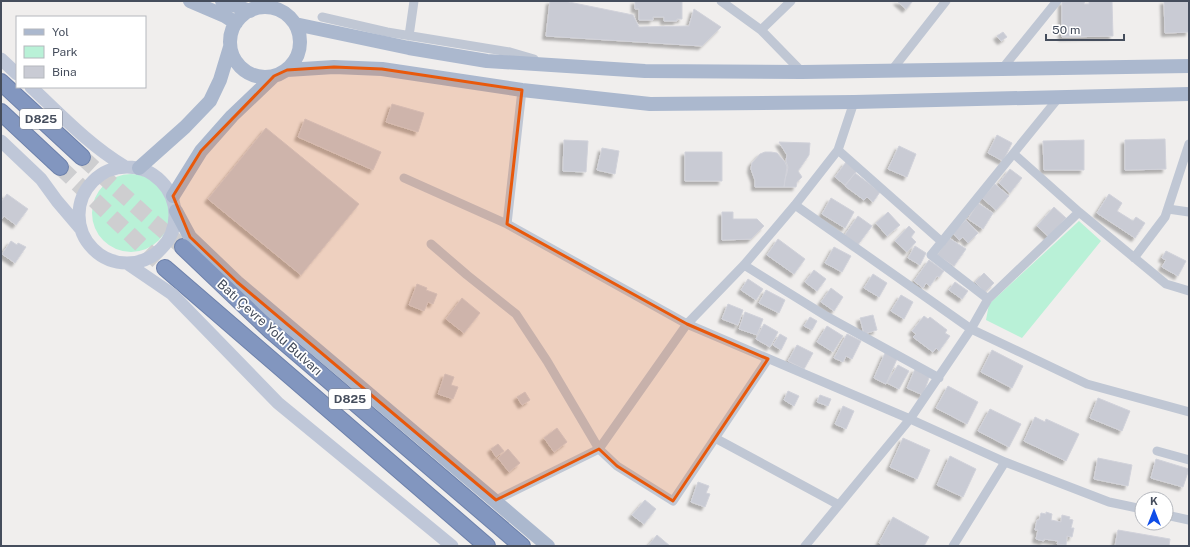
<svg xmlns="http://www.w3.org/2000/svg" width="1190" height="547" font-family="'Public Sans',sans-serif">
<defs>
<filter id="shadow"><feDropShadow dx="-3.5" dy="3.5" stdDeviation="1" flood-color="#0004"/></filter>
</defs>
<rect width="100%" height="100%" fill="#f0eeed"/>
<path fill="#b9f1d7" d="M92 213a39 39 0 1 1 78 0a39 39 0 1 1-78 0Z
M1079,221L1101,241L1022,338L986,320L989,304Z"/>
<path fill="#c9cbd4" stroke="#d1d2da" filter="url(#shadow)" d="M550,1H564L633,15L639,27L689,26L694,9L721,27L702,46L546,36Z
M635,1H682V19H677V21H664V17H653V20H639V9H635Z
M897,1H913L906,9Z
M1073,1H1085L1084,4H1089V1H1112L1113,36L1062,37V2Z
M1164,1H1189V32L1165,33Z
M1003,32L1007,37L1001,41L997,36Z
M392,104L424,113L418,132L386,122Z
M305,119L381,152L373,170L298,137Z
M266,128L359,204L301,275L208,199Z
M997,135L1012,143L1003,161L988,153Z
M1165,139L1166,169L1125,170V140Z
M564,140L588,141L586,172L563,171Z
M1084,140V170H1044L1043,141Z
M779,142L810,143L809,155L798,171L802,177L797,182L796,187H784L785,179L787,173L788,167L786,161L787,155Z
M899,146L916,154L907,177L888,169Z
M602,148L619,151L615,174L597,170Z
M685,152H722V181H685Z
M765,152H771L777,153L785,162L787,167L784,187H755V180L751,169L752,163L760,154Z
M846,162L857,171L845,185L835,177Z
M1010,169L1022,178L1010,193L999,183Z
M855,173L880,192L873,202L867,197L864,200L845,186Z
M995,184L1009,196L996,210L982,198Z
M7,194L28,209L16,225L4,216L1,220V202Z
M1109,194L1122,203L1117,211L1133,221L1136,217L1145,223L1135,238L1097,213Z
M831,198L854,212L845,228L822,214Z
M978,203L993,213L983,229L968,219Z
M1054,207L1066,218L1049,237L1037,226Z
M722,212H733V219H757L764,226L751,239L722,240Z
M888,212L900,225L887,236L876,223Z
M858,216L872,226L857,246L844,236Z
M966,220L978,233L968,243L963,237L959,240L953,233Z
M909,226L915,232L911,237L916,242L907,252L895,241Z
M949,238L966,249L954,266L937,255Z
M778,239L805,259L794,274L767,255Z
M11,241L17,245L18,243L26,247L15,263L2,254Z
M915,246L926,253L920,265L908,258Z
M834,247L851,256L842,272L825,263Z
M1166,251L1186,261L1178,276L1162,267L1166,260L1162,258Z
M929,260L944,271L939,277L937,276L930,286L926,283L923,288L914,281Z
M814,270L826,279L817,291L805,282Z
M984,273L994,283L985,292L975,282Z
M873,274L887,283L879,297L864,288Z
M748,279L763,289L756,300L741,290Z
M955,282L968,291L962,299L949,290Z
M417,284L427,288L426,290L437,294L433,304L428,302L424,311L409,305Z
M831,288L843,297L834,311L821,302Z
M766,290L785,300L779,313L759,303Z
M901,295L913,302L904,319L891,311Z
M462,298L480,313L464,333L446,319Z
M728,304L743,310L738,325L722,319Z
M745,312L763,319L757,335L739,329Z
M873,315L877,330L864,334L860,318Z
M924,316L928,319L930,317L947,330L945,333L950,336L939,351L936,348L933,352L913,337L916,334L912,331Z
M810,317L817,321L812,330L804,326Z
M764,324L778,332L770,347L756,339Z
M827,326L843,336L833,352L817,342Z
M780,334L787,338L781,350L773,345Z
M847,334L861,341L852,359L846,356L843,362L834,358Z
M797,345L813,353L804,369L788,361Z
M992,350L1023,366L1012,388L981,372Z
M885,353L897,359L886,384L874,378Z
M898,365L909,371L899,389L887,383Z
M915,369L930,375L923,395L907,388Z
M445,374L454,377L451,385L458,387L453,399L438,394Z
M948,386L978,402L967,424L936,408Z
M788,391L799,396L794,406L784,400Z
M525,392L530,400L522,405L517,397Z
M820,395L831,399L828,406L817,402Z
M1098,398L1130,411L1122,431L1090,418Z
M843,406L854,411L846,429L835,424Z
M990,409L1021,424L1009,447L978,431Z
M1035,417L1045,422L1046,419L1079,434L1066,461L1024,441Z
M557,428L567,442L554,452L544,438Z
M903,438L930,450L917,479L890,467Z
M498,444L504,451L496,457L491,449Z
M508,449L520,463L509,472L498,458Z
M950,456L976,469L963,497L937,485Z
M1098,458L1132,465L1128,486L1094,479Z
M1156,459L1189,469L1183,487L1151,478Z
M698,482L709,486L706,493L710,494L705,507L691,502Z
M645,500L656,509L644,524L632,515Z
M1046,512L1052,514L1051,520L1061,522L1062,515L1070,517L1069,519L1073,520L1071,528H1074L1072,537L1067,536L1066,545L1057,544L1058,541L1044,539V541L1036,539L1038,530H1035L1037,520H1039L1041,513L1046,514Z
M893,517L929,537L924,546H885L879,543Z
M1118,530L1170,539L1169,546H1115Z
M657,535L670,546H648Z"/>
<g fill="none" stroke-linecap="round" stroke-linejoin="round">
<path stroke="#ceced0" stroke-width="16" stroke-dasharray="16 8" stroke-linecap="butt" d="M82,157L152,221L183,247
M60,167L165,268"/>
<g stroke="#6d81ab" stroke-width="18">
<path id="highway" d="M1,82L82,157
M1,112L60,167
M183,247L271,331L522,546
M165,268L487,546"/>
</g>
<path stroke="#c0c7d4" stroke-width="9" d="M721,1L761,30L802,72
M322,17L387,32L510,52L534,59
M761,30L791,1
M409,36L414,1
M1002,69L1057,1
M892,70L946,1
M838,150L942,242
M1014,154L1079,212L1166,284L1189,291
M404,178L507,224L687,324L910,419L1005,462L1109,502L1142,509
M795,205L971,329L1087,384L1189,412
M1168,209L1189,212
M507,224L522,90
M431,244L467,275L516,314L547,361L599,449L617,466L673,501L768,359
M1134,258L1165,217L1189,144
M744,265L826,316L939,378
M988,299L931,255L1060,96
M715,438L839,505
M1157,451L1189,460
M496,500L599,449L687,324L744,265L795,205L838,150L854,102
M1166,515L1189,520
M805,546L910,419L971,329L988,299L1079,212
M953,546L1005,462"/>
<path stroke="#bfc7d8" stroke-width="13" d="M1,59L17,74
M31,87C61,115 89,145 124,166
M1,141L41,179L57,201L80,228
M79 215a48 48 0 1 1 96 0a48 48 0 1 1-96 0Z
M128,264L172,294L278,403L452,546"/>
<path stroke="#abb8ce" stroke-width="14" d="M190,1L225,16L236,23
M222,1L250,11
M230 42a35 35 0 1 1 70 0a35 35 0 1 1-70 0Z
M295,24L409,48L487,61L645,71L802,72L1189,66
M287,70L334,67L382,69L522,90L650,104L854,102L1189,94
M139,168L185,127L210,101L220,80L230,47
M173,196L201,151L232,116L274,76
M176,211L190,237L237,282L548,546"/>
<use href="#highway" stroke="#8296bf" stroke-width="16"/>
</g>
<path fill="#e8590c" fill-opacity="0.2" stroke="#e8590c" stroke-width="3" stroke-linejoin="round" d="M334,67L382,69L522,90L507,224L687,324L768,359L673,501L617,466L599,449L496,500L237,282L190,237L173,196L201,151L274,76L287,70Z"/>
<g text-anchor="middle" stroke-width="3.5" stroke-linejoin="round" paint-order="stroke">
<g fill="#fff" stroke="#7d828d" stroke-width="1">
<rect x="20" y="109" width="42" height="20" rx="3"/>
<rect x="329" y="389" width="42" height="20" rx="3"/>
</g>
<g font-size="12" font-weight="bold" fill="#454d5c">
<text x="41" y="123">D825</text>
<text x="350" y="403">D825</text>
</g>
<g font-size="13" fill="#454d5c" stroke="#fff">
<text transform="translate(270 327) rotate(42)" y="5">Batı Çevre Yolu Bulvarı</text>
</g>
</g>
<rect width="1190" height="547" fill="none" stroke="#454d5c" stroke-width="4"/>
<rect x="16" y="16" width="130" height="72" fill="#ffffff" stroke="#b5b8be"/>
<rect x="24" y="29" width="20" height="6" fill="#abb8ce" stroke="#b5b8be"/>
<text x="52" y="36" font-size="12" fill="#454d5c">Yol</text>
<rect x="24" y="46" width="20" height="12" fill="#b9f1d7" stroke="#b5b8be"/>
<text x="52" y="56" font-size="12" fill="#454d5c">Park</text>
<rect x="24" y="66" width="20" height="12" fill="#c9cbd4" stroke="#b5b8be"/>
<text x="52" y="76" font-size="12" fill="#454d5c">Bina</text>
<g transform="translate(1154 511)"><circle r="19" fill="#ffffff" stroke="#b5b8be"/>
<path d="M0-3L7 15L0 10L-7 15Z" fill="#0f4de8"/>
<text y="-6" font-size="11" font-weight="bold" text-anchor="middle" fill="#454d5c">K</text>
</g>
<path d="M1046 34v6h78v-6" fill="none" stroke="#454d5c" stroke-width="2"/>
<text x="1052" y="34" font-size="12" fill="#454d5c" stroke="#ffffff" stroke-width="3" paint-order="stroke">50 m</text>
</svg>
